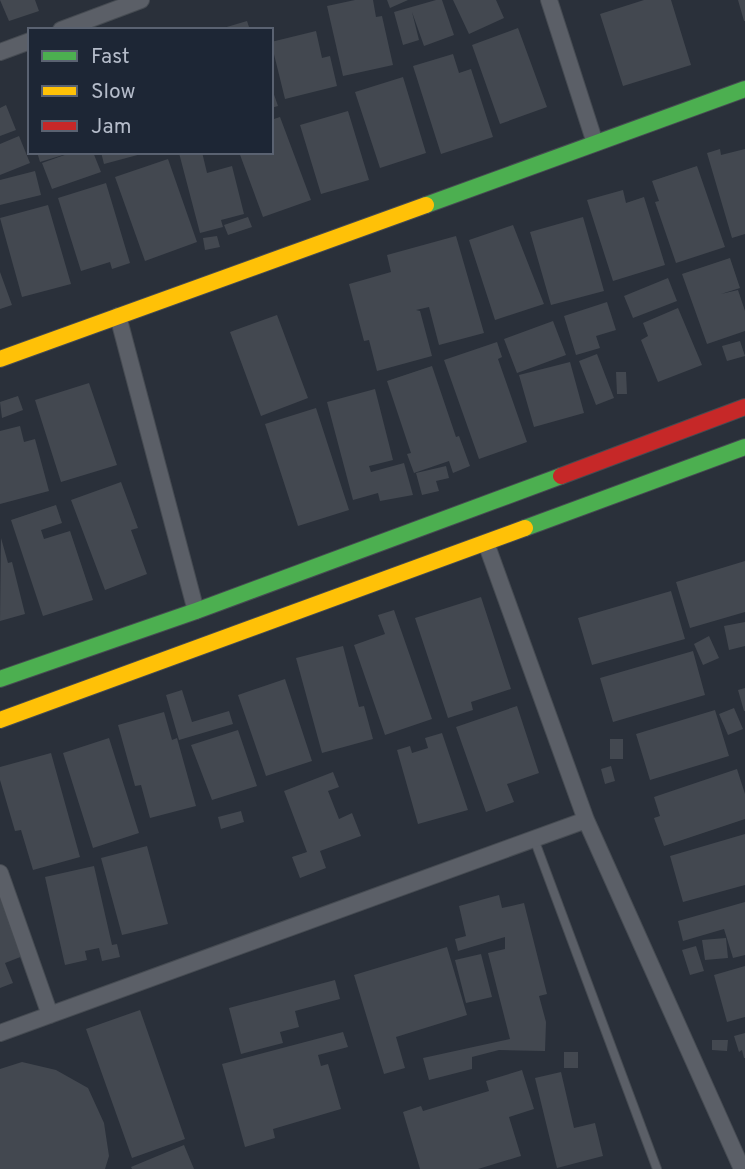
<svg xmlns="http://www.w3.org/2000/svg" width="745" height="1169" font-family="Overpass,sans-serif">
<rect width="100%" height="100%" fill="#2a303a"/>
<path fill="#434850" d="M0,0H35L39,11L9,21Z
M355,0H373L376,17L382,16L393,65L343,76L327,6Z
M387,0H408L390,8Z
M436,0H442L454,35L424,46L412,12L419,40L403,45L394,12Z
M453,0H496L504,18L469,34Z
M644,0H671L691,65L623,86L600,14Z
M738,0H745V21H744Z
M247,21L250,30H220V29Z
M518,28L547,107L500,124L472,45Z
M316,31L322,58L330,56L337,86L285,99L271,42Z
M453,54L459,73L471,69L493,137L441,154L413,66Z
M403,77L426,153L380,168L355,92Z
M271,86L278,106L271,108Z
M6,105L16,130L0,136V108Z
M348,111L369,180L321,194L300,125Z
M280,117L311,200L263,217L239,152H271V120Z
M19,136L30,163L0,175V144Z
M720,149L721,155L745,149V234L732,238L707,153Z
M37,152H62L63,155L40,162Z
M73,152H93L101,172L52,189L42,163Z
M101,152H145V153L104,164Z
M202,152L207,173L232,166L244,214L221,220L223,227L200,233L179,153Z
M168,159L197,242L145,261L115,177Z
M697,166L725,247L676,263L655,202L659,201L652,181Z
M35,171L41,195L0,205V180Z
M106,183L130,263L112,269L110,262L81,271L58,198Z
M623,190L626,203L644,197L665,265L613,281L587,200Z
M48,205L71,284L22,297L0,218Z
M248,217L252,227L228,235L224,225Z
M583,217L604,291L551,305L530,232Z
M513,225L544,304L495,320L469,240Z
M217,236L220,247L205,250L203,238Z
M456,236L484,333L439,345L429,307L416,310L420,311L432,356L377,371L369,340L364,341L349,284L391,272L387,255Z
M730,258L740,288L721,294L738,290L745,311V331L707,344L682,274Z
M0,272L12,305L0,309Z
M668,278L677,301L633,318L624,296Z
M607,302L616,330L596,336L600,348L576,355L564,316Z
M678,308L702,365L658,382L641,340L648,336L643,323Z
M277,315L308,398L261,416L230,332Z
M553,321L566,355L517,373L504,339Z
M740,341L745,356L727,361L722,346Z
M497,342L502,357L498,359L527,442L479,459L444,360Z
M597,354L614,398L596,405L579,361Z
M570,362L584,413L534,427L519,375Z
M432,366L456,437L459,436L470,466L453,473L449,461L414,473L407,454L411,453L387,381Z
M616,372H626L627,394H617Z
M89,383L117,465L61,482L35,400Z
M375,389L393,460L369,466L371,472L404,463L413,495L380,501L378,493L353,500L327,402Z
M18,396L23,410L2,418L0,402Z
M316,408L349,510L298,526L265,424Z
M20,426L24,442L35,439L49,491L0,504V431Z
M446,466L449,478L436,481L439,491L422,495L416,473Z
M121,482L138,528L131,530L147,574L105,590L71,500Z
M56,505L62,523L41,530L44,539L70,531L93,600L43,616L11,520Z
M1,538L8,563L12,562L25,614L0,621Z
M745,561V612L690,628L676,582Z
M671,591L685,639L592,665L578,618Z
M481,597L511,689L471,702L473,710L448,718L415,618Z
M394,610L432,719L385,735L354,645L385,634L378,615Z
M745,622V646L729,650L724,626Z
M709,636L719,658L703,665L694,644Z
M343,646L359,707L364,706L373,739L322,753L296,658Z
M693,651L705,695L613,722L600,678Z
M285,679L312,761L266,776L238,695Z
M745,688V711H744L738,690Z
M182,690L192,722L229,711L233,724L179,740L166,695Z
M517,706L539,773L507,784L514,802L486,812L456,727Z
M734,708L743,729L728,735L719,714Z
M715,710L729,756L650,780L636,734Z
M164,712L172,740L177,738L196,806L150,818L141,785L135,786L118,725Z
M238,730L257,786L212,800L191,745Z
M442,733L468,810L418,824L397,750L410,746L412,753L428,748L425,738Z
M109,738L139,833L93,848L63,753Z
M610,739H623V759H610Z
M51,753L80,857L33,870L21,830L15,831L0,780V767Z
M611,766L615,781L605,784L601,769Z
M737,769L745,794V819L664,846L654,818L660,816L654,797Z
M333,772L339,787L328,791L339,819L352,813L361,836L320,851L326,868L300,878L292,857L307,852L284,791Z
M241,811L244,822L221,829L218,817Z
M745,834V885L683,902L670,856Z
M147,846L168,924L122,935L101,858Z
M94,866L112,945L117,944L120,957L102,961L99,948L85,951L87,960L65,965L45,877Z
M0,893L23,956L5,963L13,983L0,988Z
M499,895L502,908L524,903L547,994L539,996L546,1022L545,1051L499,1050L472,1057V1069L429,1080L423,1058L510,1039L488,953L505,949V937L458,951L455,939L466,936L459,906Z
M745,902V955L733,958L724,929L683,941L678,921Z
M726,938L728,958L705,960L702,940Z
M696,946L704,971L690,975L682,950Z
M447,947L467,1015L396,1037L405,1068L384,1074L354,975Z
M481,954L492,997L466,1003L455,960Z
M745,966V1017L727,1022L714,975Z
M335,980L340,999L295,1011L299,1027L280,1032L283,1043L241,1054L229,1008Z
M140,1010L185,1139L132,1158L86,1029Z
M343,1032L348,1047L318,1055L321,1066L328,1064L341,1109L273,1129L275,1138L245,1147L222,1064Z
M745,1033V1058H744L742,1050L739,1052L734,1036Z
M712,1040H728L727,1051L712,1050Z
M564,1052H578V1068H564Z
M22,1062L56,1070L88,1088L104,1123L109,1156L105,1169H0V1069Z
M522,1070L534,1109L509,1117L521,1156L478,1169H420L403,1112L421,1106L423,1111L489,1091L486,1081Z
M561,1072L574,1128L595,1123L603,1156L557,1168L535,1078Z
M184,1145L194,1169H132L131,1167Z"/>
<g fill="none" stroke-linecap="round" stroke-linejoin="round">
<g stroke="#464b52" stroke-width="10">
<path id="lane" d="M534,839L657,1169"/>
</g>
<g stroke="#464b52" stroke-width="18">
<path id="street" d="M549,0L595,143
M61,30L141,0
M0,52L30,41
M118,316L196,611
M486,543L586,820L742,1169
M0,873L50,1015
M0,1033L586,820"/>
</g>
<g stroke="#464b52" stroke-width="18">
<path id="fast" d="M426,205L745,89
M525,528L745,447
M0,679L196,611L561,476"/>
</g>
<g stroke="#464b52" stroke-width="18">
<path id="slow" d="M0,359L426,205
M0,720L525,528"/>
</g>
<g stroke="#464b52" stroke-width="18">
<path id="jam" d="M561,476L745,407"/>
</g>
<use href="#lane" stroke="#5b5f67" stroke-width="8"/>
<use href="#street" stroke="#5b5f67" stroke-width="16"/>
<use href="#fast" stroke="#4caf50" stroke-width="16"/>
<use href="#slow" stroke="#ffc107" stroke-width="16"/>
<use href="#jam" stroke="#c62828" stroke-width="16"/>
</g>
<rect x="28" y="28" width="245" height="126" fill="#1d2635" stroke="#5a6271" stroke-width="2"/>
<rect x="42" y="51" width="35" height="10" fill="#4caf50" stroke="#5a6271" stroke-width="2"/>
<text x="91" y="63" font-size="21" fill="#b5bcca">Fast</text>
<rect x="42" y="86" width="35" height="10" fill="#ffc107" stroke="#5a6271" stroke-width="2"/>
<text x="91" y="98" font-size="21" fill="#b5bcca">Slow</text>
<rect x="42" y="121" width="35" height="10" fill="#c62828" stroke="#5a6271" stroke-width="2"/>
<text x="91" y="133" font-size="21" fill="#b5bcca">Jam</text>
</svg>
